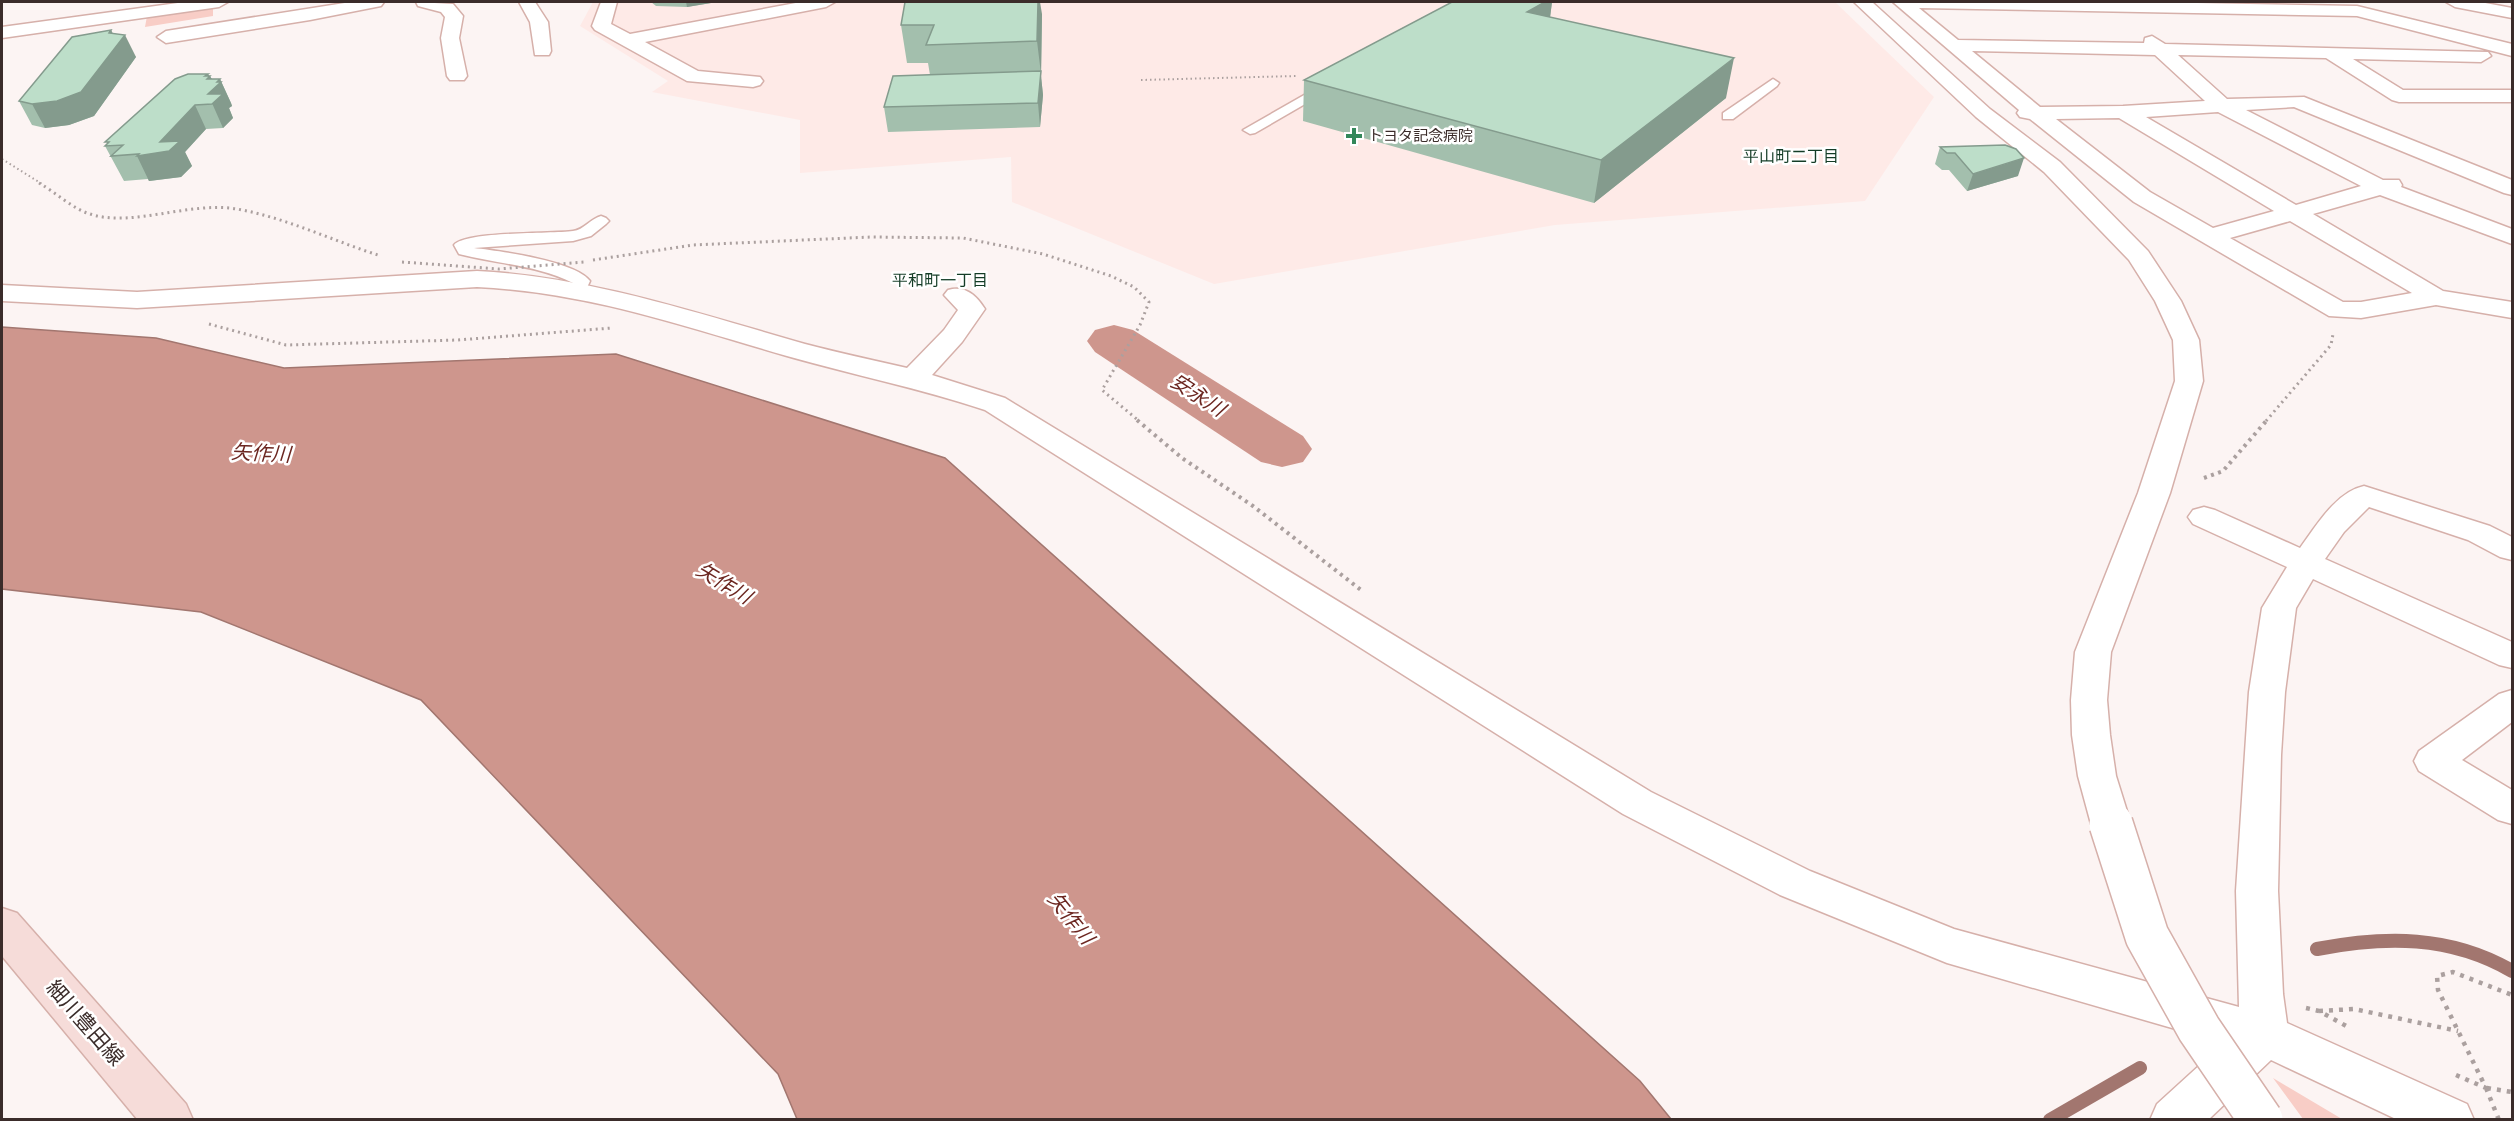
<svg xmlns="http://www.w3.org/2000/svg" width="2514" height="1121" font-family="'Playfair Display','Noto Sans JP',serif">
<rect width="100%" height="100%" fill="#fcf4f3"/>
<path fill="#feeae7" d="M593,2H1835L1934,97L1865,201L1555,225L1214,284L1012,202L1011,157L800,173V120L652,92L668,81L580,26Z"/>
<path fill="#f8cdc6" d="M202,8H213V16L145,27L147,16Z
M2273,1078L2342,1119H2303Z"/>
<path fill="#ce968d" stroke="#a2766f" stroke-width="1.5" d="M2,327L156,338L284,368L616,354L945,458L1640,1081L1671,1119H797L778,1074L421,700L201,612L2,589Z"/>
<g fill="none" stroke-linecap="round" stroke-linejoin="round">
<path stroke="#a2766f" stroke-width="14" d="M2317,949C2385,936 2450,935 2512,971
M2050,1120L2140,1068"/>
<path fill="#ce968d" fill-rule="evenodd" d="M1114,325L1133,330L1303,436L1312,449L1303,462L1282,467L1261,462L1095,352L1087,341L1095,330Z"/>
<g stroke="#d6b0aa" stroke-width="3">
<path id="service" d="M1773,79L1779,83L1777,86L1733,119H1723V113Z
M1327,82L1331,83V89L1255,133L1250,134L1243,130Z
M601,216L606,218L609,221L606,224L591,236L573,241L474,248C500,251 575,261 590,281L584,294L578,296L570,291L573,283C536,265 498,264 459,254L454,245C466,231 551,234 573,231C584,230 590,219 601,216Z"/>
</g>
<g stroke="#d6b0aa" stroke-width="3">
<path id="minor" d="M185,2H228L219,7L2,38V27Z
M351,2H384L381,6L310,20L166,43L157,37L166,31Z
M416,2L453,4L463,16L459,38L467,76L464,80H450L447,76L441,38L445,17L441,12L418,6Z
M519,2H535L548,22L551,51L549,55H535L530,22Z
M601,2H617L611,24L630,34L801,2H835L826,7L645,42L698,71L760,77L763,81L760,85L753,87L687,81L595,30L592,26Z
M1893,2H2145L2357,6L2512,44V56L2357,16L1919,8L1958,40L2144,43L2145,38L2152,36L2165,44L2488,52L2491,56L2481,62L2353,59L2403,90H2512V102H2399L2392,100L2326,58L2178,55L2227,99L2304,97L2512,180V195L2504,193L2294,107L2246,110L2383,180H2399L2402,185L2401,187L2512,229V244L2380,195L2313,214L2443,291L2512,302V318L2436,305L2361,318L2329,316L2134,202L2030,119L2020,117L2017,113L2019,110ZM1972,51L2155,55L2205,101L2123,106L2040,107ZM2218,112L2361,186L2296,205L2146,117ZM2119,118L2274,211L2213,228L2150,192L2056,119ZM2290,221L2412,293L2361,302H2343L2230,238Z
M2446,2H2480L2512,8V18L2455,7Z
M477,271C591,277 696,313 805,344C839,353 873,360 907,368L944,330L958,310L944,295L948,290C965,285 976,295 985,309L962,342L932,375L1005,398L1651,792L1810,871L1954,929L2239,1007L2236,891L2249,692L2262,608L2287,567L2193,524L2188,517L2193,510L2204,507L2215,510L2300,548C2316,526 2336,492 2364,486L2490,526L2512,537V560L2500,557L2468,540L2369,507L2344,532L2325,559L2512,642V668L2499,665L2313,579L2296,608L2285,692L2281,755L2278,891L2283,994L2287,1023L2467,1104L2474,1120H2398L2271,1060L2208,1120H2150L2157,1104L2224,1043L1947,963L1780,895L1623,814L985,410C920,388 853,375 787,356C683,326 587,292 477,287L137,308L2,301V285L137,292Z
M2512,690V722L2462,760L2512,790V824L2498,820L2419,771L2414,761L2419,751L2499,694Z"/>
</g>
<g stroke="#d6b0aa" stroke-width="3">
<path id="tertiary" d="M1854,2H1872L1990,109L2060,162L2148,251L2181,301L2199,340L2203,381L2170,493L2111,652L2107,700L2110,735L2116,776L2131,824L2125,835L2111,839L2097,835L2091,824L2078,776L2072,735L2071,700L2075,652L2138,493L2175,381L2173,340L2155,301L2129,260L2044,172L1976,117Z"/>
</g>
<g stroke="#d6b0aa" stroke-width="3">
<path id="secondary" d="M2,908L17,913L186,1104L193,1120H138L2,956Z"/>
</g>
<path stroke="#aba09f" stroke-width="2" stroke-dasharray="1.5 3" stroke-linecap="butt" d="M1141,80L1296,76
M2,159L42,184"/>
<path stroke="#aba09f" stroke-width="3" stroke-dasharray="2 4" stroke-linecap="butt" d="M39,183C55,192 73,209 90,214C132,228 189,201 237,209C287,218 333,241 381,256
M593,260L693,245L871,237L963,238L1043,254L1111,276L1134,287L1149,302L1140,325L1102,390L1139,421
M209,324L286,345L458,340L612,328
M2266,421L2331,345L2333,334"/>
<path stroke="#aba09f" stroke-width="4" stroke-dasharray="3 4.5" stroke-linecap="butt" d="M1137,420L1182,458L1253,506L1361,590
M2204,478L2223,471L2267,420"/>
<path stroke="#aba09f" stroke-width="4.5" stroke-dasharray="4 6" stroke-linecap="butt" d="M2306,1008L2319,1011L2348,1027
M2319,1011L2354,1009L2458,1031
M2456,1075L2486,1088L2438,990L2437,976L2453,972L2512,995
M2486,1088L2499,1120
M2487,1088L2512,1092"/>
<use href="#service" fill="#fff" fill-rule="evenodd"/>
<use href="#minor" fill="#fff" fill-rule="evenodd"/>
<use href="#tertiary" fill="#fff" fill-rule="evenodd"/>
<use href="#secondary" fill="#f6dcd9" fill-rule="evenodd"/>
<g stroke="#d6b0aa" stroke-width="46" stroke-linecap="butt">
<path id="tertiary-bridge" d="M2111,824L2147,936L2199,1029L2261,1120"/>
</g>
<path stroke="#aba09f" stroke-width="3" stroke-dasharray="2 4" stroke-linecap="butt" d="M402,262L499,269L584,262"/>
<use href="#tertiary-bridge" stroke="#fff" stroke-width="43"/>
</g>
<path fill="#a3bfad" d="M651,2H717L687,7L656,6Z
M1452,2H1552L1550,17L1726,98L1594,203L1303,121L1304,80Z
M2498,2H2512V3Z
M1042,14L1041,76L1043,95L1040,127L888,132L884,107L930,75L928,63H907L901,25Z
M111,30L113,34L136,57L94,116L69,125L45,128L32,125L19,101Z
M208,74L212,79H220L231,103L232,106L229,108L233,118L223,128L206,129L185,152L192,166L181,177L149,181L148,179L124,181L105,146Z
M1940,147L2018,176L1967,191L1949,170H1942L1935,164Z"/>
<path fill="#849b8d" d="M686,2H717L687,7Z
M1038,2H1040L1042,14L1041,76L1043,95L1040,127L1038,103L1041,74L1037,41Z
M1545,2H1552L1548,34L1527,12Z
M111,30L118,44L125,35L136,57L94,116L69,125L45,128L32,104Z
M1734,58L1726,98L1594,203L1601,160Z
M208,74L209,76H210L216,87L217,82L220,79L231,103L232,106L229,108L233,118L223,128L208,94L205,76Z
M195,105L206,129L185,152L192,166L181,177L149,181L137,156L160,142Z
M2024,158L2018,176L1967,191L1973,174Z"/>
<path fill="#bddec9" stroke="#849b8d" stroke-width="1.5" d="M905,2H1038L1037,41L926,45L934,25H901Z
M1452,2H1545L1527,12L1734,58L1601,160L1304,80Z
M111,30L109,33L125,35L81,92L57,101L32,104L19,101L72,37Z
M1041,71L1038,103L884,107L893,76Z
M188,74H208L205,76H210L207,79H220L217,82H221L208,94H223L212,104L195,105L160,142L180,141L169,151L137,156L139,154L111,156L123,145L105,146L109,142H105L175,79Z
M2005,145L2016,149L2024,158L1973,174L1955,153H1947L1940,147Z"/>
<path fill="#33875a" stroke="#fff" stroke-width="2" d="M1351 127h6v6h6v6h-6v6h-6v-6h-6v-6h6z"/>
<g text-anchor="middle" stroke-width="5" stroke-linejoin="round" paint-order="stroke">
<g font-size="15" fill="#3b2c2a" stroke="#fff" text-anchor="start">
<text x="1368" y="141">トヨタ記念病院</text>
</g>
<g font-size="16" fill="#143d27" stroke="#fff">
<text x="1791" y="162">平山町二丁目</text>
<text x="940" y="286">平和町一丁目</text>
</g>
<g font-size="20" font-style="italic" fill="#6c2721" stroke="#fff">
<text transform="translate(1198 395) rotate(33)" y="7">安永川</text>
<text transform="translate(261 453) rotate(3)" y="7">矢作川</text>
<text transform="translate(724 583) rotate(31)" y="7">矢作川</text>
<text transform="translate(1071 918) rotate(51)" y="7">矢作川</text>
</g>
<g font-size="21" fill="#3b2c2a" stroke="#fff">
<text transform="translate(85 1023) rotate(49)" y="7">細川豊田線</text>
</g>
</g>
<rect width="2514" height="1121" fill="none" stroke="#3b2c2a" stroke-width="6"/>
</svg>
